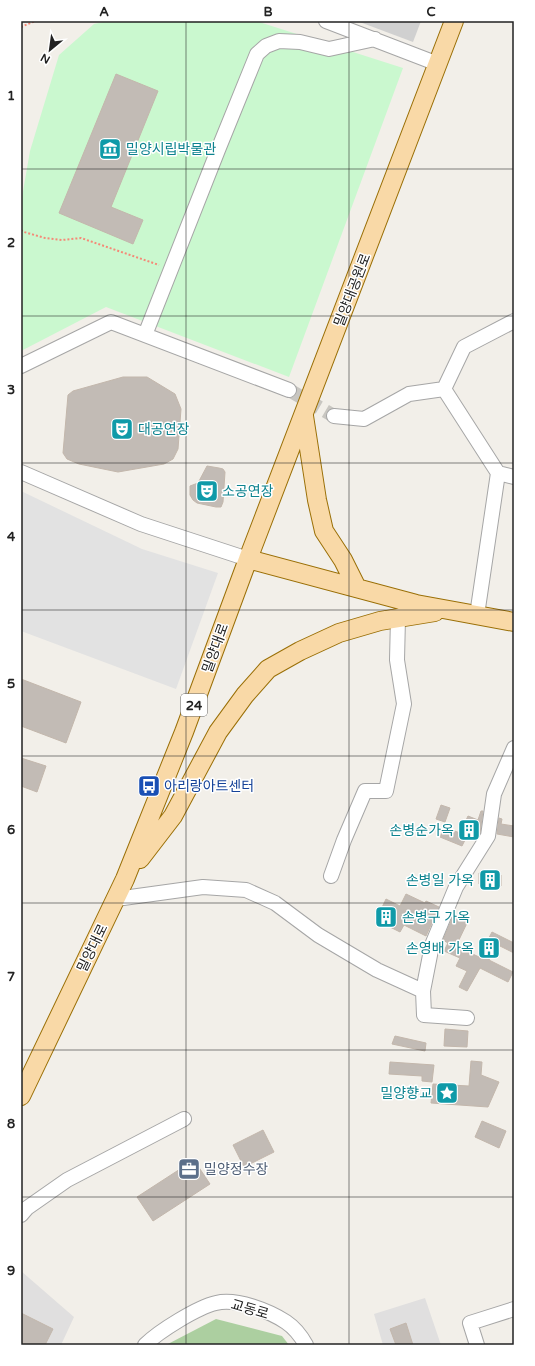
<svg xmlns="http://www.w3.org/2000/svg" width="535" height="1366" font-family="'Varela Round','Noto Sans KR',sans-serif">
<rect width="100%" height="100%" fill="#f2efe9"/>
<path fill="#e0dfdf" d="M21,1271L74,1317L61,1345H21Z
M425,1298L441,1345H383L374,1314Z"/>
<path fill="#d0d0d0" d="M357,21H421L413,42Z"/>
<path fill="#accfa0" d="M216,1319L282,1336L289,1345H166Z"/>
<path fill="#caf8cf" d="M108,21H256L403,68L289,377L106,307L21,351V203L30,151L59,55L94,24Z"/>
<path fill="#e2e2e2" d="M21,491L142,549L218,573L176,689L21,631Z"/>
<path fill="#c2bbb5" stroke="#c3b7ac" d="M116,74L158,91L111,207L143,220L133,244L59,213Z
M123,377H147L175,394L181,409L178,449L173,459L164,464L118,472L79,464L67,459L63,453L68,395L73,391Z
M207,466L219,468L223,469L225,472L223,502L221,507H216L197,503L193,500L190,495V486L198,483Z
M21,679L81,702L66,743L21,726Z
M21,758L46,766L37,792L21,786Z
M441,805L450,808L445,822L436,819Z
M481,811H483L480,833L475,840L467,836L462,846L440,837L444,827L460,833L468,816L478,820Z
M499,818L502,819L501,824L514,826V837L497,834Z
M479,873L501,875V886L479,884Z
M406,894L425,903L426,901L439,907L426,936L404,925L400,932L376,920L386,899L400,906Z
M454,914L468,921L456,946L479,957L492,932L514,943V953L496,944L489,960L513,972L508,982L480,968L467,991L459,987L467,971L456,966L460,958L444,951L448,943L443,940Z
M445,1029L468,1031L467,1047L444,1046Z
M395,1036L426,1043L425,1051L392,1044Z
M471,1061L482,1062L481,1075L499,1082L488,1107L431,1103L433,1084L469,1086Z
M390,1062L434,1065L432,1082L422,1081V1076L389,1074Z
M482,1121L506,1131L499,1148L475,1137Z
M263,1130L274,1152L244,1167L233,1145Z
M194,1160L210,1184L153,1221L137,1197Z
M21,1313L53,1329L45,1345H28L21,1342Z
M406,1323L413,1345H396L390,1329Z"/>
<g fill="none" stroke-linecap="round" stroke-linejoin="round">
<path stroke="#c8c6c1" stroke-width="14" stroke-dasharray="14 7" stroke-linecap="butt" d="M289,390L334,416"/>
<g stroke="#a6a6a6" stroke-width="16">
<path id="minor" d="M326,21L438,64
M145,335L218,150L257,54L266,46L279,41L300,42L329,49L375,39
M21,366L111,322L289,390
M444,389L464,347L514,321
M334,416L364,419L409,394L444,389L498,473L477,615
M21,472L141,524L248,559
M498,473L514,477
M331,876L344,840L365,791H386L404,704L397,660L398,618
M116,899L203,887L246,890L275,903L318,935L377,970L423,991L424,1015L467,1018
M423,991L432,945L456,887L488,836L494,794L514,748
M21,1215L27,1208L67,1180L184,1119
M145,1345C159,1331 198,1307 216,1303C237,1298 269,1311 286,1322C295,1328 301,1336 306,1345
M477,1345L470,1323L514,1309"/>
</g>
<g stroke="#9a6f06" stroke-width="20">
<path id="major" d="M304,416L317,500L324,531L343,560L357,588
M248,559L454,21
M140,859L173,816L218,732L245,695L268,669L300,651L339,633L380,621L435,612
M21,1096L125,879L184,732L248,559L416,604L514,622"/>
</g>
<path stroke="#f58977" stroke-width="2" stroke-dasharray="2 2" stroke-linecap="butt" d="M21,27L35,21
M21,230L24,232L45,238L62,240L81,238L159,265"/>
<use href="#minor" stroke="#fff" stroke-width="14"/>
<use href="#major" stroke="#f9d9a7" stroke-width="18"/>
</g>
<path fill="none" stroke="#222" stroke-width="1" stroke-opacity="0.55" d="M186,21V1345M349,21V1345M21,169H514M21,316H514M21,463H514M21,610H514M21,756H514M21,903H514M21,1050H514M21,1197H514"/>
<defs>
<g id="museum-square" transform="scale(1.15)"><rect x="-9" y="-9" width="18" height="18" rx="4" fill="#0f9aa8" stroke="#fff"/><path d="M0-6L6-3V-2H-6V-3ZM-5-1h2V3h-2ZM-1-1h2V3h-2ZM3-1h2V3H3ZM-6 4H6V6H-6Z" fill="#fff"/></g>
<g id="theatre-square" transform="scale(1.15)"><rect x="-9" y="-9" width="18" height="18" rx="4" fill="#0f9aa8" stroke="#fff"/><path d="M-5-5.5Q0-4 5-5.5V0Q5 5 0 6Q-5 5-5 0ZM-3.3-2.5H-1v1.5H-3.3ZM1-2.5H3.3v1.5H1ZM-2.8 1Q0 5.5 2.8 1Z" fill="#fff"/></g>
<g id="bus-square" transform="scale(1.15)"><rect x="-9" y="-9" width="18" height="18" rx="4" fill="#1a4fb4" stroke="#fff"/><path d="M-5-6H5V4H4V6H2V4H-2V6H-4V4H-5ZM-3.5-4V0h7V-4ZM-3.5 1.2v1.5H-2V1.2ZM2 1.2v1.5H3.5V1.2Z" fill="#fff"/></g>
<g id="building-square" transform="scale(1.15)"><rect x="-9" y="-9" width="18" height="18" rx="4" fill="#0f9aa8" stroke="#fff"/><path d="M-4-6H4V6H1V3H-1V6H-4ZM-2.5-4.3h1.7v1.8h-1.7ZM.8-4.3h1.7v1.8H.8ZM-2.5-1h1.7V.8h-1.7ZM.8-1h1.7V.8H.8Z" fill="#fff"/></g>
<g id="sight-square" transform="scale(1.15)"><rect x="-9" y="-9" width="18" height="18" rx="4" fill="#0f9aa8" stroke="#fff"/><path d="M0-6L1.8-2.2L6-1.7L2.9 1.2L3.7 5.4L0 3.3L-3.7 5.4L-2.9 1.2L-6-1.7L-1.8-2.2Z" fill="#fff"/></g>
<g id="office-square" transform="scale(1.15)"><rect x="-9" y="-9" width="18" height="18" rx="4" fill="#5c6f8a" stroke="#fff"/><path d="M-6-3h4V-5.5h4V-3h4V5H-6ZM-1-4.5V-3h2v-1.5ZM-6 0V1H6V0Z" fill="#fff"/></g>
</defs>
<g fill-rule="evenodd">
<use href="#museum-square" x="110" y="149"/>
<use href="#theatre-square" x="122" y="429"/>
<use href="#theatre-square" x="207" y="491"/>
<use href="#bus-square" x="149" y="786"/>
<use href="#building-square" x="469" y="830"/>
<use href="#building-square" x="490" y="880"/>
<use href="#building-square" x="386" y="917"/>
<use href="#building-square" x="489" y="948"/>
<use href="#sight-square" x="447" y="1093"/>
<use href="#office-square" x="189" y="1169"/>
</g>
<g text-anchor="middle" stroke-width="3" stroke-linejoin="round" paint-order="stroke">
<rect fill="#fff" stroke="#646464" stroke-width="1" x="181" y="694" width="26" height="22" rx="3"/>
<g font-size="13" font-weight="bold" fill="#222">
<text x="194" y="710">24</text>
</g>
<g font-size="14" fill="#0d838f" stroke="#fff" text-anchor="start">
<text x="126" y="154">밀양시립박물관</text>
<text x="138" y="434">대공연장</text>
<text x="222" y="496">소공연장</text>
<text x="454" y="835" text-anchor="end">손병순가옥</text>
<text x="474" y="885" text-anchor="end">손병일 가옥</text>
<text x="402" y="922">손병구 가옥</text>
<text x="474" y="953" text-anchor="end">손영배 가옥</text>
<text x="432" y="1098" text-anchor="end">밀양향교</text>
</g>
<g font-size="14" fill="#222" stroke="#fff">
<text transform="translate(352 290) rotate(-69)" y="5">밀양대공원로</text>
<text transform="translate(215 648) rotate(-70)" y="5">밀양대로</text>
<text transform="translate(92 948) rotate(-64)" y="5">밀양대로</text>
<text transform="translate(250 1309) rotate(16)" y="5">교동로</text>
</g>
<g font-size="14" fill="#164399" stroke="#fff" text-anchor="start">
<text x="164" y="791">아리랑아트센터</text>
</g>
<g font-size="14" fill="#4e5e75" stroke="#fff" text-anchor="start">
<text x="204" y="1174">밀양정수장</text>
</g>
</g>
<rect width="535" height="1366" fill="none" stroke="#ffffff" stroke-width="44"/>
<g transform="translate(50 50) rotate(209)" stroke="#ffffff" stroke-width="3" paint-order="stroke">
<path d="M0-3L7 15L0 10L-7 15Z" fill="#222222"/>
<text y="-6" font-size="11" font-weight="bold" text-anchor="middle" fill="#222222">N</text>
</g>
<rect x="22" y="22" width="491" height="1322" fill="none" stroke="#222" stroke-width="1.5"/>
<g font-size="13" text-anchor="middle" font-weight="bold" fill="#222">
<text x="104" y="16">A</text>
<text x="268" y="16">B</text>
<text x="431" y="16">C</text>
<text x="11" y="100">1</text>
<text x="11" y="247">2</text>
<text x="11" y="394">3</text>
<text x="11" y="541">4</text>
<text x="11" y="688">5</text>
<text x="11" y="834">6</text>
<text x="11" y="981">7</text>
<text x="11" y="1128">8</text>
<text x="11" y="1275">9</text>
</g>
</svg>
